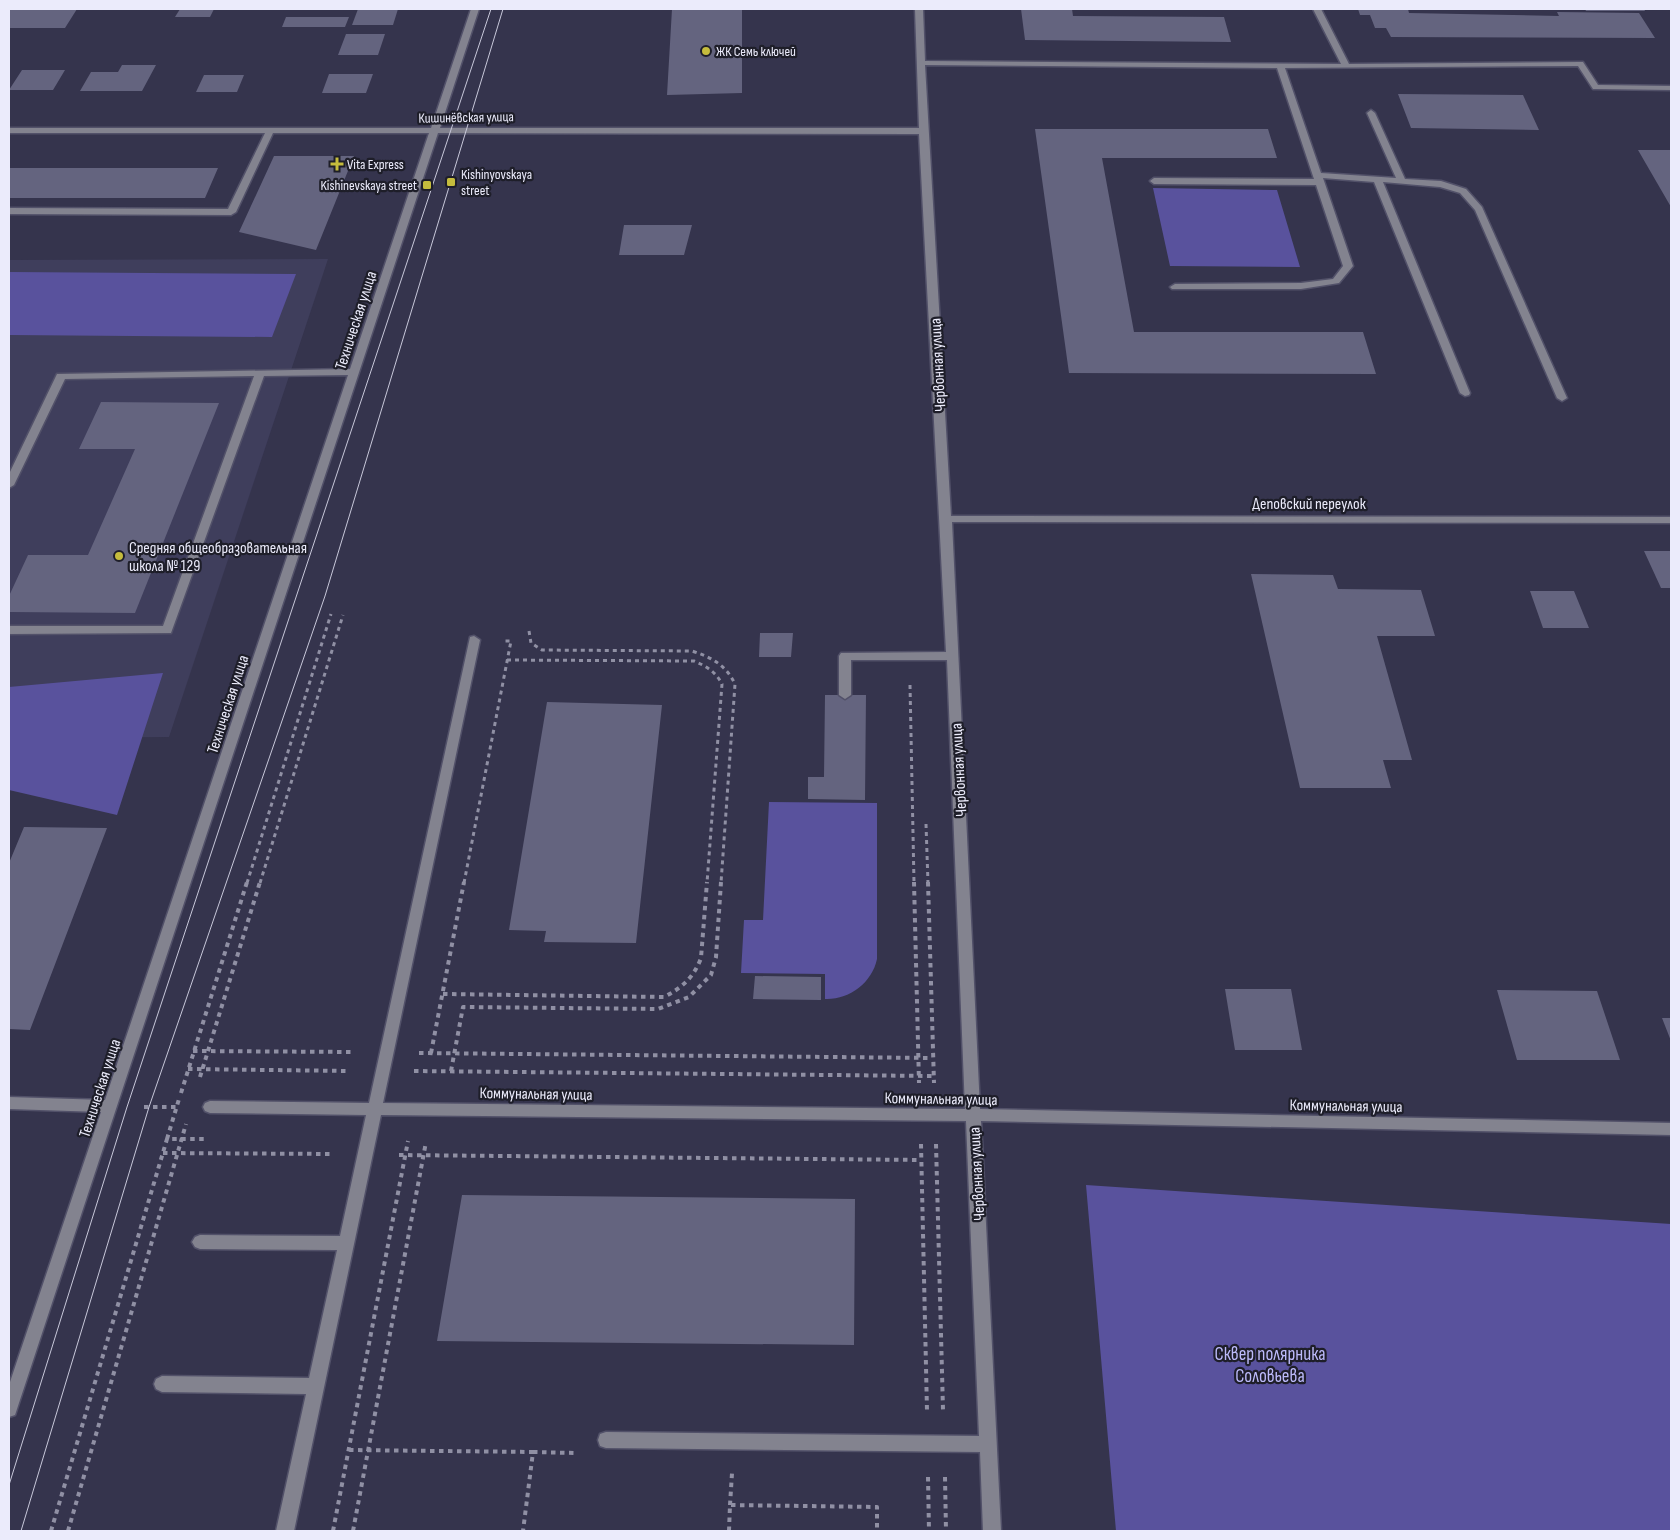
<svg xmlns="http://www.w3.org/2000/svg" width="1680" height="1540" font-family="'Sofia Sans Condensed',sans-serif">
<rect width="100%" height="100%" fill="#35344d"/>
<path fill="#3f3e5c" d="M328,259L169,737L9,738V260Z"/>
<path fill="#59529d" d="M1153,188L1277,190L1300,267L1170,266Z
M9,272L296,274L272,337L9,335Z
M163,673L117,815L9,790V687Z
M769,802L877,803V959C872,983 849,1000 825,999V974L741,973L744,920H763Z
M1086,1185L1671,1224V1531H1116Z"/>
<path fill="#64647f" d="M9,9H77L65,28H9Z
M180,9H214L210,17H175Z
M358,9H398L393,25H352Z
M672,9H742V93L667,95Z
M1021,9H1072L1073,16L1224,17L1231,42L1025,40Z
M1358,9H1408L1409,13L1559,16L1557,12L1639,13L1655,38L1391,37L1386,28H1375L1370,15H1360Z
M1585,9H1644L1645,11H1586Z
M286,17H349L345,27H282Z
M346,34H385L378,55H338Z
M122,65H156L142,91H80L91,72H118Z
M22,70H65L53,90H9Z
M329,74H373L366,93H322Z
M204,75H244L237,92H196Z
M1398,94L1523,95L1539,130L1411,128Z
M1035,129H1268L1277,158H1102L1134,332H1363L1376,374L1069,373Z
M1638,150H1671V207Z
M274,156H354L316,250L239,232Z
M9,168H218L205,198H9Z
M624,225H692L684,255H619Z
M101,402L219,403L135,613L9,612V596L28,555H88L135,449H79Z
M1644,551H1671V588H1661Z
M1251,574L1333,575L1338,589L1421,590L1435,636H1377L1412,760H1383L1391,788H1300Z
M1530,591H1574L1589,628H1543Z
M760,633H793L791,657H759Z
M825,695H866L865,800L808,799V777H824Z
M547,702L662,705L636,943L544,942L546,931L509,930Z
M24,827L107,828L30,1030L9,1029V863Z
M755,976L821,977V1000L753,999Z
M1225,989H1291L1302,1050H1235Z
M1497,990L1597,991L1620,1060H1517Z
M1662,1018H1671V1041Z
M462,1195L855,1199L854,1345L437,1341Z"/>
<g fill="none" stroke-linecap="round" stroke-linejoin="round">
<g stroke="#525169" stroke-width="3">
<path id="minor" d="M471,9H479L440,128H919L915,9H923L925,61L1341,64L1313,9H1321L1349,64L1580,62H1583L1598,85L1671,86V90L1596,89H1593L1578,66L1285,68L1321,173L1396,178L1367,113L1371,110L1375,113L1405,179L1441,181L1466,189L1482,207L1567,398L1562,401L1557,398L1475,210L1460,193L1440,187L1383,182L1470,393L1469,395L1465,396L1460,393L1374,182L1323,178L1353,266L1339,283L1301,289H1172L1170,287L1175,284L1301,283L1333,279L1343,266L1316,185L1154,184L1150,181L1154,178L1314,179L1277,68L925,65L951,516L1671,517V523L952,522L980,1109L1671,1123V1135L981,1121L1001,1531H983L980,1452L606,1448L600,1446L598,1440L600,1434L606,1432L979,1436L966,1121L381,1115L294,1531H276L306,1394L162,1392L156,1389L154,1384L156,1379L162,1376L309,1378L337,1250L200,1249L195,1247L192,1242L195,1237L200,1235L340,1236L366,1115L210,1113L205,1111L203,1107L205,1103L210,1101L369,1103L470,637L474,636L480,640L383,1103L965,1109L947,660H851V695L845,699L839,695V656L841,653L946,652L919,134L438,133L17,1409L15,1415L9,1417V1385L101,1112L9,1109V1097L105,1100L348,375L264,376L171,633L9,634V626H163L254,376L65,379L14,485L9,488V474L57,374L350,369L429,133H273L236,212L231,215L9,214V208L228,209L265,133H9V128H431Z"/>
</g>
<path stroke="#9090a4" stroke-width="3" stroke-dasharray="4 4" stroke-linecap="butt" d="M529,631L531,643L542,650L692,651C711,657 726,665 735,684L721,883
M507,660L694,661C706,666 716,672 722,684L707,883
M910,685L914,883
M926,824L928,883
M247,883L331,614
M260,883L343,615
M464,883L511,641H504"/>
<path stroke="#9090a4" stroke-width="4" stroke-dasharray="4.5 4.5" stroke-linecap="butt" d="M914,882L919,1083
M928,882L934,1083
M443,994L664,997C682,988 694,977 701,958L707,882
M193,1051L355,1052
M419,1053L932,1058
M431,1053L464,882
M188,1069L350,1071
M414,1071L933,1076
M451,1071L463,1007L658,1009L689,997L711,975L716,957L721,882
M200,1077L260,882
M181,1093L247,882
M144,1107H177
M167,1139L179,1099
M921,1144L927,1411
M936,1144L943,1410
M163,1153L333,1154
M399,1155L921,1160
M349,1450L533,1452L523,1531
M533,1452L575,1453
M928,1477L929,1531
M945,1477L946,1531
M730,1505L732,1473
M51,1531L167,1139H206
M68,1531L186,1124
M333,1531L408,1141
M353,1531L426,1142
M729,1531L730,1505L877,1507V1531"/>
<use href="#minor" fill="#83838f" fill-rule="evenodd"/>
<path stroke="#c8c8da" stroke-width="1" d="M9,1485L127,1107L491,9
M21,1531L149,1107L325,596L503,9"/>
</g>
<g fill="#c5bc3d" stroke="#1e1e29" stroke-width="2">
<circle cx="706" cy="51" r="5"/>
<path d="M334.5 156.5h5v5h5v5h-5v5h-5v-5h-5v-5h5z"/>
<rect x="446" y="177" width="10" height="10" rx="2.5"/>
<rect x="422" y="180" width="10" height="10" rx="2.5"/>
<circle cx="119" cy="556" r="5"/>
</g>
<g text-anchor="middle" stroke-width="4.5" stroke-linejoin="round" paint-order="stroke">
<g font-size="14" fill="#ebebfb" stroke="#1e1e29" text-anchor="start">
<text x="716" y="56">ЖК Семь ключей</text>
<text x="347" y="169">Vita Express</text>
<text x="461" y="179">Kishinyovskaya<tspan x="461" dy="16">street</tspan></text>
<text x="417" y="190" text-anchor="end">Kishinevskaya street</text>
</g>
<g font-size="14" fill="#ebebfb" stroke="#1e1e29">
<text transform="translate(466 117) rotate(-1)" y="5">Кишинёвская улица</text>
</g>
<g font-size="16" fill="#ebebfb" stroke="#1e1e29">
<text transform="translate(355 320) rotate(-72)" y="6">Техническая улица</text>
<text transform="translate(937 365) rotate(-93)" y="6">Червонная улица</text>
<text x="1309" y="509">Деповский переулок</text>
<text transform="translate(227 704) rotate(-72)" y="6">Техническая улица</text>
<text transform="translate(958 770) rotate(-93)" y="6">Червонная улица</text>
<text transform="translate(99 1088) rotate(-72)" y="6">Техническая улица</text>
<text transform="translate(536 1093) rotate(1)" y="6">Коммунальная улица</text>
<text transform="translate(941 1098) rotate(1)" y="6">Коммунальная улица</text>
<text transform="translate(1346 1105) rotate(1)" y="6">Коммунальная улица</text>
<text transform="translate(976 1174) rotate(-93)" y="6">Червонная улица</text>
</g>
<g font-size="16" fill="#ebebfb" stroke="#1e1e29" text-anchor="start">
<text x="129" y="553">Средняя общеобразовательная<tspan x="129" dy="18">школа № 129</tspan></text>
</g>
<g font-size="19" fill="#bcbafa" stroke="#1e1e29">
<text x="1270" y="1360">Сквер полярника<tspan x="1270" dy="22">Соловьева</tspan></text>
</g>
</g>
<rect width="1680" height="1540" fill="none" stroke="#ebebfb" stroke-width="20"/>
</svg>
